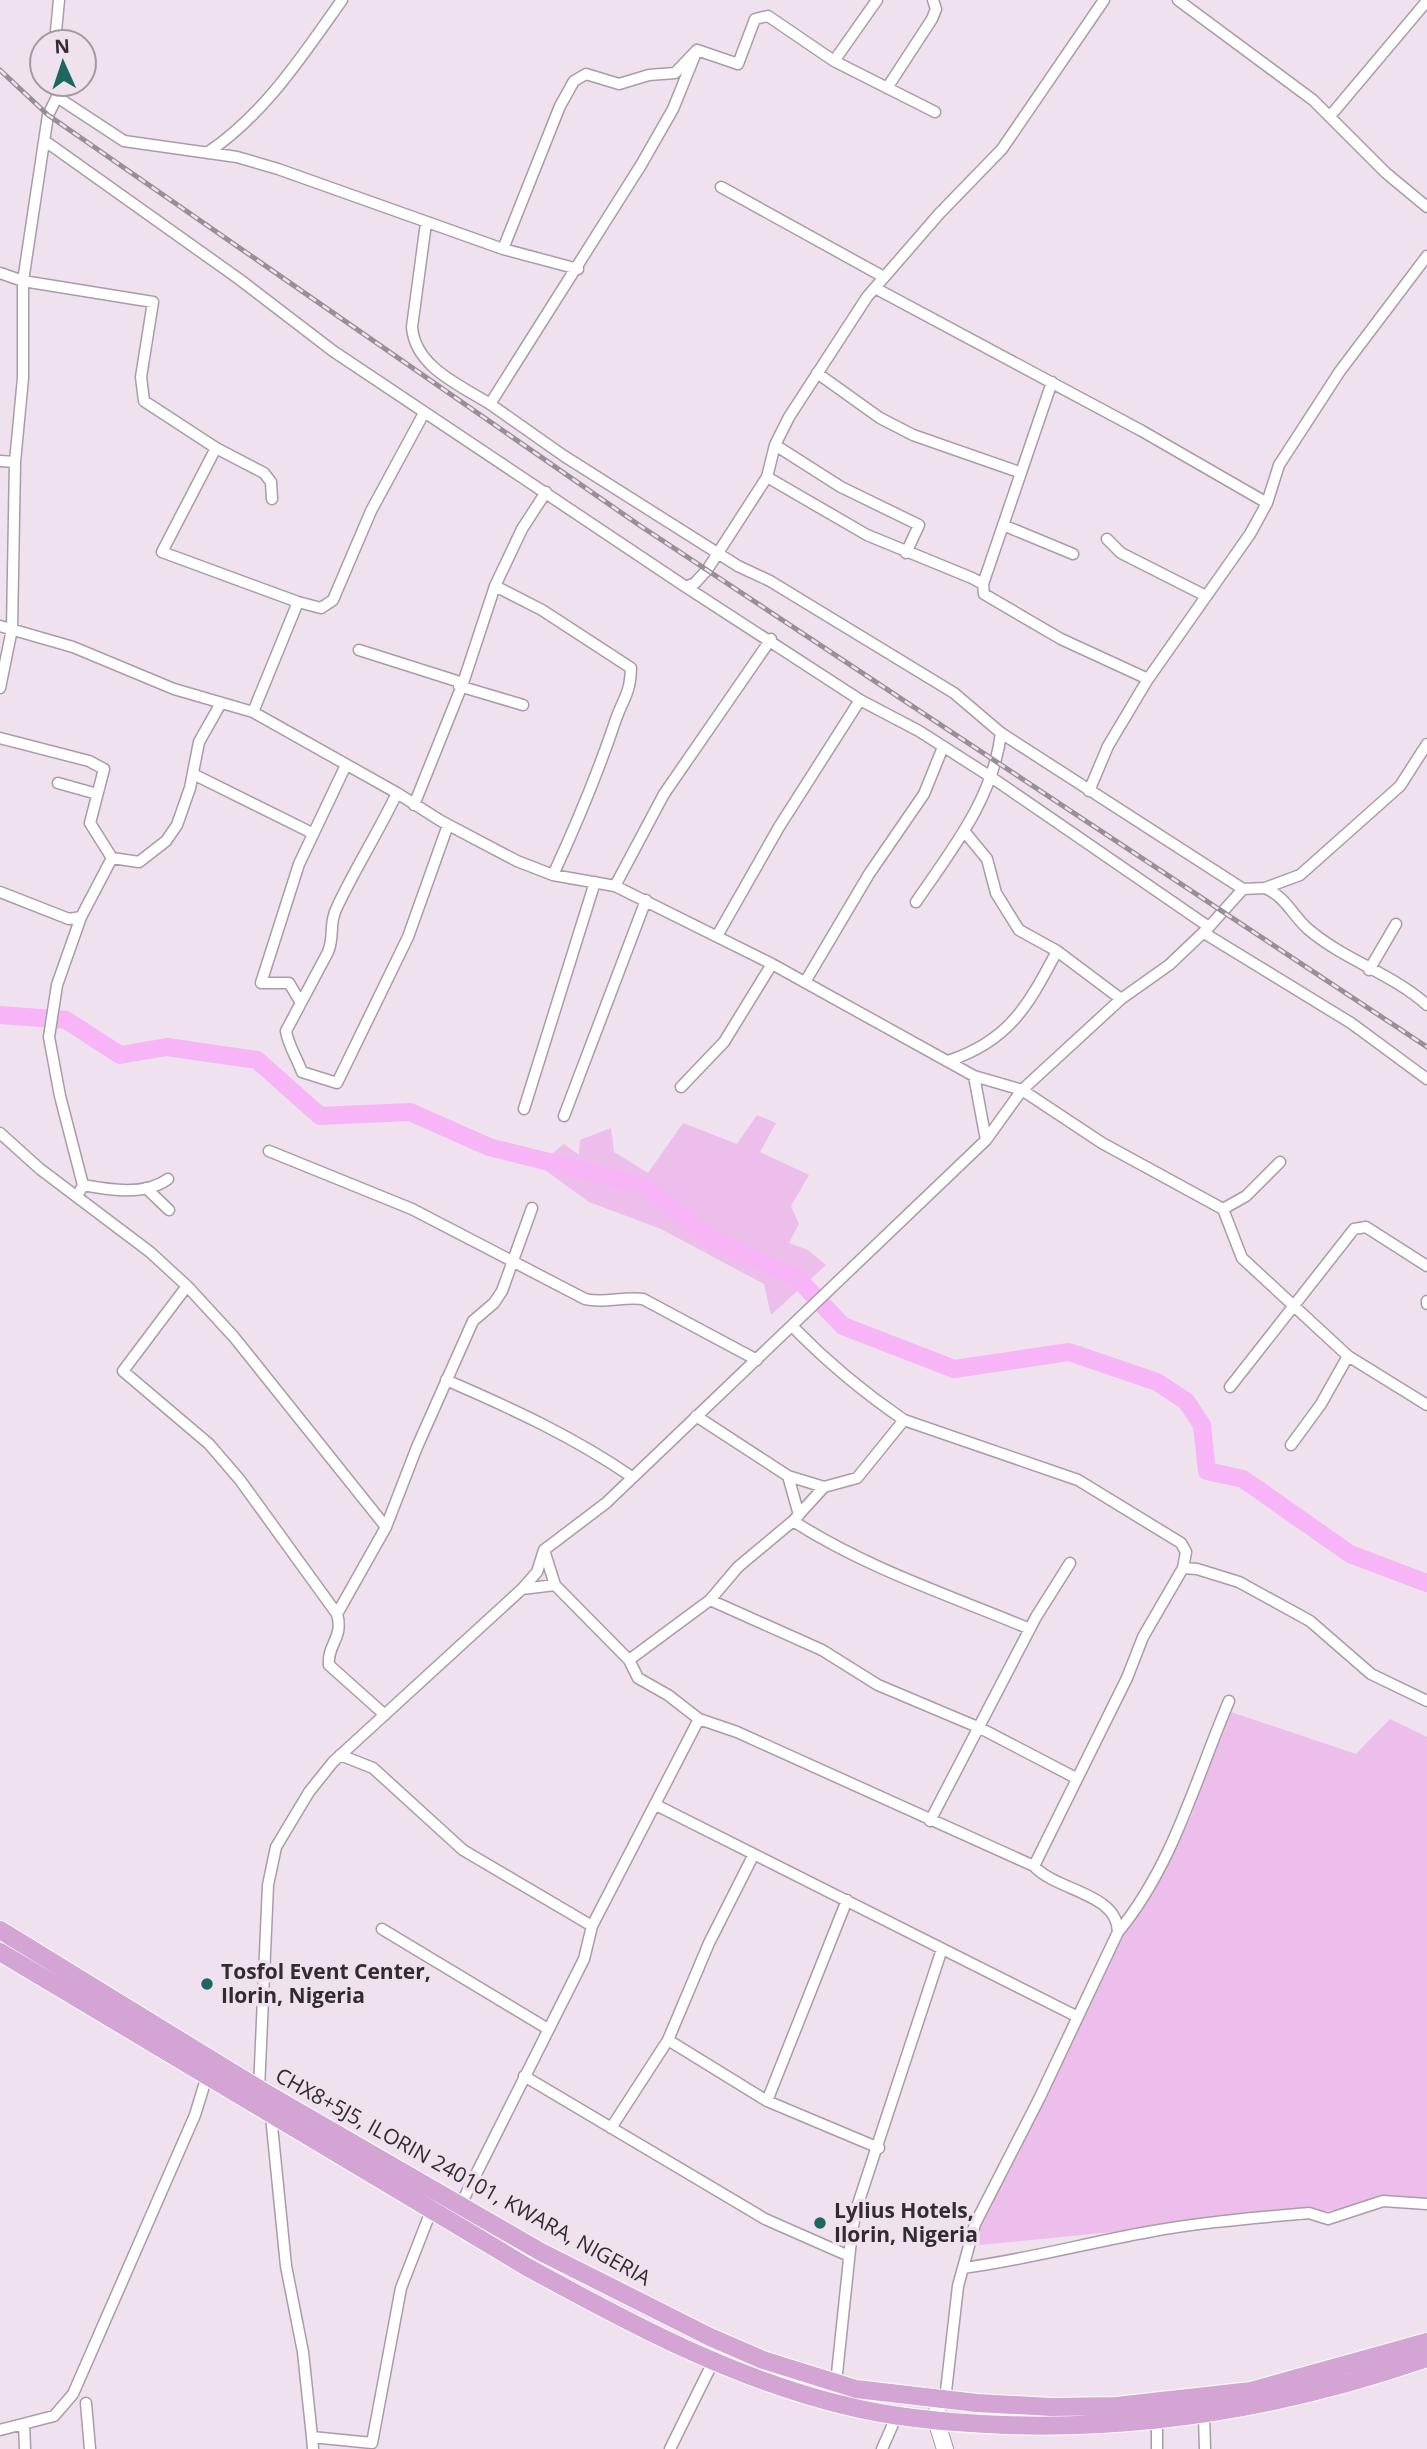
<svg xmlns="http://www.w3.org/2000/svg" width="1427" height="2449" font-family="'Open Sans',sans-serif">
<rect width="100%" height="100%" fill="#efe1ee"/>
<path fill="#edbeec" d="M757,1115L776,1123L760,1152L809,1175L791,1206L799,1224L789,1243L808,1250L826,1265L771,1315L764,1284L661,1229L589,1202L538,1165L564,1144L579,1155L580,1140L611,1128L614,1152L648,1173L683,1123L737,1144Z
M1225,1710L1356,1754L1390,1719L1427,1737V2201L969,2246L1118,1932L1192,1815Z"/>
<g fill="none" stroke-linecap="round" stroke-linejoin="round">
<path stroke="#f7b5f7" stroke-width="18" d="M0,1015L66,1020L120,1055L167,1047L257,1060L320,1116L410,1112L489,1147L645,1186L711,1239L797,1278L843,1326L954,1369L1069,1352L1157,1382L1186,1401L1202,1425L1207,1471L1243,1479L1350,1554L1427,1583"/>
<g stroke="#a99ca9" stroke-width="13">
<path id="street" d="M1178,0L1313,100L1386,173L1427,207
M55,42L59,0
M697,50L673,109L641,165L490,404L564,456L738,566L770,581L954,693L1001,733L1243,889
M834,61L877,0
M887,88L932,19L936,9L933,0
M57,97L124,141L237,157L278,169L503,249L578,269
M1331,115L1427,1
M45,141L239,279L333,351L686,587L695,583L707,570L767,477L775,445L789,417L867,297L939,214L1002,149L1104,0
M207,153C265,114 302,56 342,0
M721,187L882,276
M426,223L412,327C415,367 460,385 490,404
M503,249L560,106L574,81L586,74L619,84L649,75L675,73L697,50L738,64L755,19L768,16L834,61L935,112
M0,273L23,281L153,302L141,377L144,401L216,448L162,552L298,602L321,608L333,600L371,511L424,413
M875,288L1142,431L1267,503
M817,373L880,418L913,435L1019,472
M775,445L841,487L919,525L906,553
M216,448L264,473L271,482L272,499
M0,461L15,462
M767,477L867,535L972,578L983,584L984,594L1061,639L1148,679
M1003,525L1073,554
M1107,539L1121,553L1206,596
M983,584L1052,382
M495,586L542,610L631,668C630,694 624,697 616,719C598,773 577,823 553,875
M686,587L860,700L919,731L991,777L1209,927
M0,626L73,647L174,689L253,712L397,793L441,821L517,861L553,875L615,886L772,964L974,1076L1022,1090L1102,1143L1223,1209L1242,1258L1348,1356L1427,1405
M359,650L463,683
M459,686L523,705
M0,688L12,629L15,462L23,378V281L48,115L57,97V84
M253,712L298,602
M0,738L89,761L104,769L90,823L112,858
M193,774L312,833
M58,783L97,794
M1089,791L1108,746L1148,679L1250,534L1267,503L1279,465L1340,371L1427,256
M397,793C379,831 356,867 338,905C328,924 335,935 328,952L286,1031C288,1045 297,1058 302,1072L337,1083L408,937L448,825
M414,805L463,683L495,586L522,529L546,492
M964,831L987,859L996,893L1019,930L1057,951L1121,999
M615,886L664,794L771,639
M1265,888C1286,897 1292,915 1308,929C1344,960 1393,974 1427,1005
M0,892L69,919L81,917L112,858L139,862L166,841L177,825L190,788L199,742L221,703
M916,902C952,849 993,799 1001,733
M81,917L57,985L49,1037L60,1096L83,1185
M1204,933L1351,1023L1427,1079
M717,936L779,827L860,700
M1369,970L1396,924
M805,982L869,874L924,794L943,747
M301,1003L289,983H261L299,864L346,765
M948,1061C1009,1041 1028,1006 1057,951
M974,1076L986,1140
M681,1087L724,1042L772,964
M524,1109L595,882
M564,1116L646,900
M0,1133L40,1169L150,1252L187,1286L234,1337L386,1527
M269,1151L412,1209L585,1299C605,1304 623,1296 643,1299L757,1360
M146,1188L169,1210
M80,1191L83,1185C110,1190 145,1196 168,1179
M1223,1209L1246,1196L1280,1162
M187,1286L123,1371L209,1444L240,1480L337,1614C344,1638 327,1644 329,1665L385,1715
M1427,1301V1304
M792,1326C827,1362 863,1392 904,1420L1078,1480L1181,1543L1186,1552L1183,1568L1143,1637L1127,1678L1034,1866
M446,1380C511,1408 574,1437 632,1477
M1230,1387L1354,1229L1366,1227L1427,1266
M696,1416L788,1476L799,1515
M1291,1445L1321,1404L1348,1356
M788,1476L824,1487
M793,1521C868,1569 949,1595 1030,1629
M544,1550L555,1585L629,1660L638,1678L668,1695L699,1719L737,1732L1034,1866C1056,1891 1118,1893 1118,1932L1039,2099L975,2224L958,2286L945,2400
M1183,1568L1197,1569L1239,1582L1310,1621L1371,1674L1427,1701
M522,1589L555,1585
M710,1600L822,1650L878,1685L980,1728L1076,1778
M337,1614L386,1527L417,1447L473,1321L494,1303L502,1291L532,1208
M629,1660L710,1600L738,1567L793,1521L824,1487L857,1478L904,1420
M340,1755L373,1768L463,1850L592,1926
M656,1805L1076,2016
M930,1821L1036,1617L1070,1563
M382,1929L548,2029
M1118,1932C1173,1866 1196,1778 1229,1701
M668,2040L767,2101L879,2148
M524,2076L765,2219L849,2256
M259,2089L268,1885L276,1847L309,1792L333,1762L522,1589L537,1572L544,1550L606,1503L986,1140L1022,1090L1121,999L1169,965L1209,927L1243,889L1265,888L1300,875L1400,786L1427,744
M767,2101L847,1900
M271,2116L286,2266L303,2352L312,2437
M611,2128L668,2040L709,1943L753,1856
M461,2204L584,1959L592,1926L699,1719
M963,2268C1025,2260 1086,2243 1148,2232C1201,2222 1255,2218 1309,2213L1328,2219L1383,2201L1427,2204
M836,2383L852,2231L857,2207L942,1949
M86,2403L90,2449
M1204,2416L1205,2449
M24,2424L25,2449
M0,2430L54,2416L73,2394L195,2115L207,2076
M313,2449L312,2437L372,2443L401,2288L431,2211
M670,2449L713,2362
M882,2449L897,2415
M1157,2449V2422"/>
</g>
<g stroke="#a99ca9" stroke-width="18">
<path id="secondary" d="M939,2400L936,2420L945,2449"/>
</g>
<g stroke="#fff" stroke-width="20">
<path id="primary" d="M0,1930L259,2089L541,2252L710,2337L763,2360L856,2389L977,2403L1051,2407L1116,2406L1251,2391L1427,2342
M0,1952L527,2267C629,2323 733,2379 847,2406C899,2419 953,2423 1005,2425C1151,2430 1289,2406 1427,2358"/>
</g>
<use href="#street" stroke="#fff" stroke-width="10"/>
<use href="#secondary" stroke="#fff" stroke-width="16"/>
<use href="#primary" stroke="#d3a4d4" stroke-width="18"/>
<g stroke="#978e97" stroke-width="5">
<path id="rail" d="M0,70L48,115L639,525L1427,1047"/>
</g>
<use href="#rail" stroke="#efe1ee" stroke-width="2.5" stroke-dasharray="8" stroke-linecap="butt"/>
</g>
<g fill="#1c675f" stroke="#efe1ee" stroke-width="2.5">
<circle cx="207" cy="1984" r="7"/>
<circle cx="820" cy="2223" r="7"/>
</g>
<g text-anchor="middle" stroke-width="7" stroke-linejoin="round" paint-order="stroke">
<g font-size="21" font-weight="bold" fill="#312c31" stroke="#efe1ee" text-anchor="start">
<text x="221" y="1979">Tosfol Event Center,<tspan x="221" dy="24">Ilorin, Nigeria</tspan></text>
<text x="834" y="2218">Lylius Hotels,<tspan x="834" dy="24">Ilorin, Nigeria</tspan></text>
</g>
<g font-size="21" fill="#312c31" stroke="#efe1ee">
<text transform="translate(463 2177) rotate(29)" y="7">CHX8+5J5, ILORIN 240101, KWARA, NIGERIA</text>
</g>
</g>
<g transform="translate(63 63) rotate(357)"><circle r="33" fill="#efe1ee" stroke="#a399a2" stroke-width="2"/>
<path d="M0-5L12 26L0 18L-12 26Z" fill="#1c675f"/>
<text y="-10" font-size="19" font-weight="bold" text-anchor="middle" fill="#312c31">N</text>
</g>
</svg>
